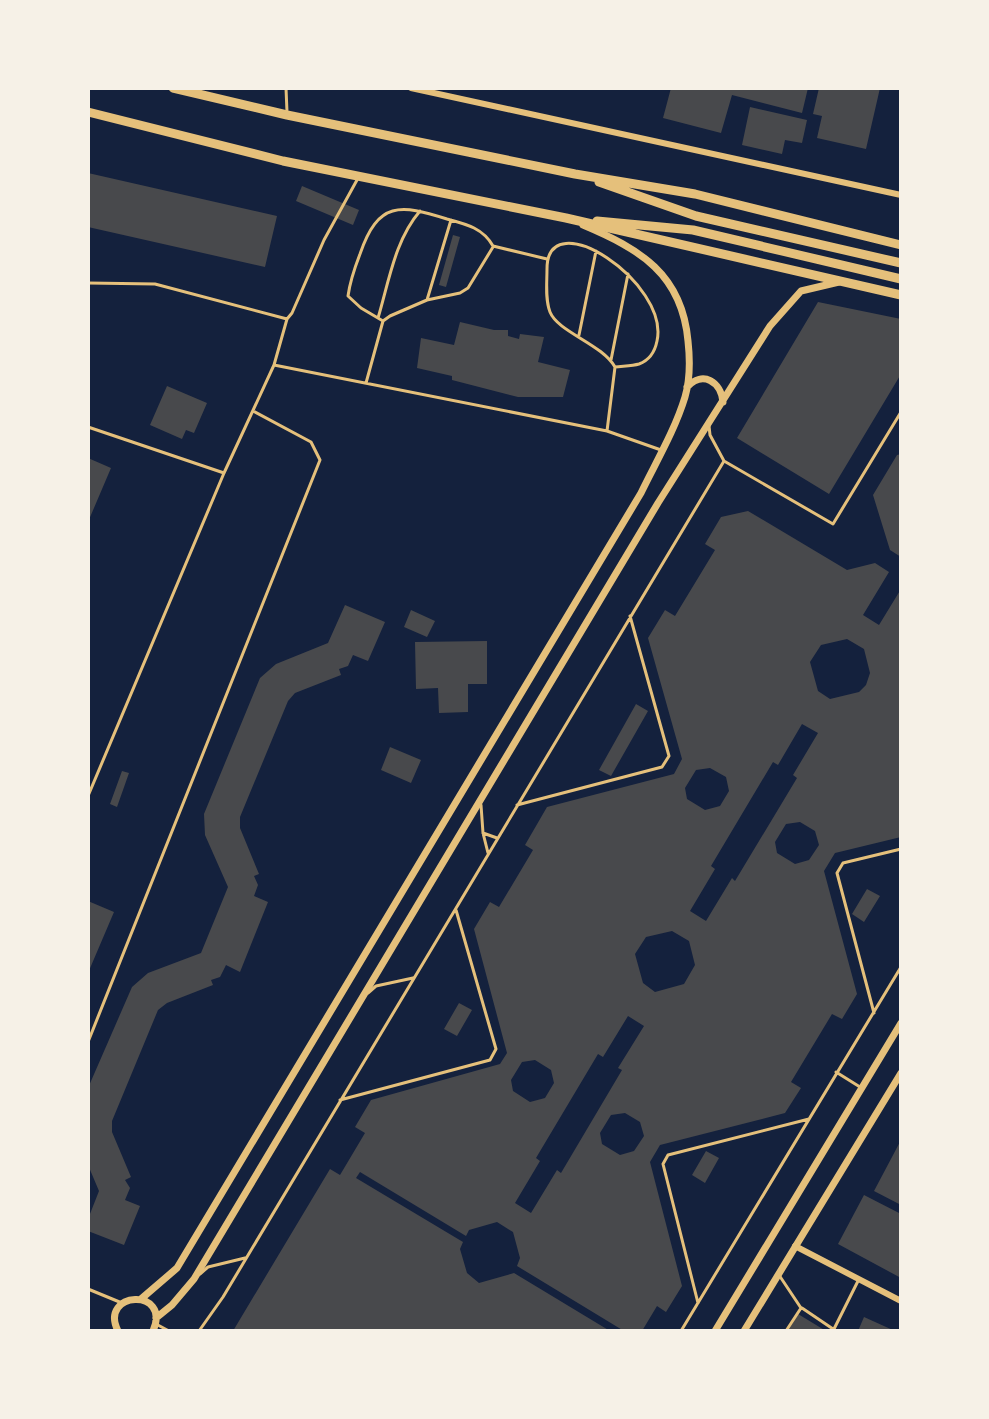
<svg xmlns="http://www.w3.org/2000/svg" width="989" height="1419" font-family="Raleway,sans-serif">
<rect width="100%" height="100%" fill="#14213d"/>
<path fill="#48494c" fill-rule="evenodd" d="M671,88H808L802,113L732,95L721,133L663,118Z
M819,88H880L866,149L817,138L822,116L813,114Z
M750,107L807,120L802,143L785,140L782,154L742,145Z
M88,173L277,216L265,267L88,227Z
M302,186L359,210L353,225L296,201Z
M453,235L460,237L446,287L439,285Z
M818,302L901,319V374L829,494L737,438Z
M460,322L494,330H508V336L519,339L520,334L544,337L538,362L570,370L563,397H518L452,380V376L417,368L421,338L454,345Z
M167,386L207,403L194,433L186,430L182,439L150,425Z
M901,454V557L890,550L873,495L897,455Z
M88,458L111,468L88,522Z
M748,511L847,570L875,563L889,572L863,615L879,625L901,589V837L835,853L824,871L857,994L842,1019L832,1014L791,1082L801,1088L785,1113L660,1145L650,1162L682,1286L666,1312L657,1306L642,1331H624L517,1266L520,1258L513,1232L497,1222L469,1230L466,1236L360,1172L356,1178L463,1242L460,1249L467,1273L479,1283L514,1273L610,1331H233L330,1169L340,1175L343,1170L365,1133L355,1127L371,1100L500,1064L507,1053L474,929L490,902L499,907L533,850L525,845L547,807L674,774L682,759L648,638L665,610L675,616L715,550L705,544L721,517ZM847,639L864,649L870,673L866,685L859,692L830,699L818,691L810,662L821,645ZM802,724L818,733L793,775L797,778L735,881L732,878L706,921L690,911L715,869L711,866L773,762L778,765ZM710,768L726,777L729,791L720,806L705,810L687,799L685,788L696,770ZM800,822L815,831L819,845L809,860L795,864L777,853L775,842L786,824ZM672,931L689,941L695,965L684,984L655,992L643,983L635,954L646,937ZM628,1016L644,1026L618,1068L622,1070L561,1173L557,1170L531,1213L515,1203L540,1161L536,1158L598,1054L603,1057ZM535,1060L551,1070L554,1083L545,1098L530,1102L513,1091L511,1080L522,1062ZM625,1113L640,1122L644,1136L634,1151L620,1155L602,1144L600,1133L611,1115Z
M345,605L385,622L368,661L353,655L348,666L339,669L341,675L295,693L288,701L240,817V828L259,874L254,876L258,885L254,896L268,902L240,972L226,965L220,977L211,980L213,985L167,1003L158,1010L112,1121V1132L131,1177L125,1180L130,1188L125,1200L140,1206L124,1245L88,1231V1219L99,1191L88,1165V1088L132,987L148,973L201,953L228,887L205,835L204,814L260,678L276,664L328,643Z
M411,610L435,621L427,637L404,627Z
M487,641V684H468V712L439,713L438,688L416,689L415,642Z
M636,704L648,711L611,776L599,770Z
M390,747L421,760L411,783L381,770Z
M122,771L129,773L117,807L110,804Z
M867,889L880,896L864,922L852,914Z
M88,901L114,912L88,973Z
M459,1003L472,1010L457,1036L444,1029Z
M901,1140V1205L874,1191Z
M706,1151L719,1158L705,1183L692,1175Z
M864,1195L901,1214V1278L838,1244Z
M798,1314L826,1331H788Z
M864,1317L895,1331H858Z"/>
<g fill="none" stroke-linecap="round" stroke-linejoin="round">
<path stroke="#e5c07b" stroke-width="3" d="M286,88L287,112
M88,283L155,284L287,319
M427,300L451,220
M378,318C389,281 395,240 420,211
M383,321L361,308L348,296C350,281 355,267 360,254C378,201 400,204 447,219C466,224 483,228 493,246L547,259
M579,335L596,251
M611,360L628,274
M274,365L607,431L661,450
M366,383L383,321L390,316L427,300L460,293L468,288L493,247
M709,426L710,435L724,461L833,524L901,412
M88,427L224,473
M607,431L615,367C602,344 558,332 550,312C545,299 547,283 547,269C547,201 670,283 657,341C655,351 650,360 639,364C632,366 622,366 615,367
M88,796L224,473L274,365L287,319L292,313L324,240L357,180
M481,805L483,833L488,853
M517,805L662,767L669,756L630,616
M483,833L497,838
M368,993L376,986L413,978
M874,1013L837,873L843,863L901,849
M88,1042L320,460L311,442L253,411
M836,1072L860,1087
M340,1100L490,1060L496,1049L456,910
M200,1274L208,1267L245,1258
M779,1275L801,1308L786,1331
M88,1289L122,1303
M698,1303L663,1164L668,1155L809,1119
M802,1308L836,1331
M156,1324L169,1331
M199,1331L223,1297L724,461
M681,1331L901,967
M833,1331L858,1281"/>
<path stroke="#e5c07b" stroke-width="6" d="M411,88L901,195
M795,1246L901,1301"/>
<path stroke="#e5c07b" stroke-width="7" d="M687,387C703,370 721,382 723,402
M141,1299L177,1268L641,493C656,462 675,430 685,397C690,380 690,359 688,341C682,274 640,249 583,225
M156,1318L172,1305L194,1279L658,503L770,326L801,291L839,282
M118,1331C98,1291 172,1287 153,1331
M715,1331L901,1023
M744,1331L901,1073"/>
<path stroke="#e5c07b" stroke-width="9" d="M173,88L287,115L575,174L695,194L901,245
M88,112L283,161L566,218L901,295
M599,182L696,216L901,263
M597,221L693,230L901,279"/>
</g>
<rect width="989" height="1419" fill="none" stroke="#f6f1e7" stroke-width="180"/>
</svg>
